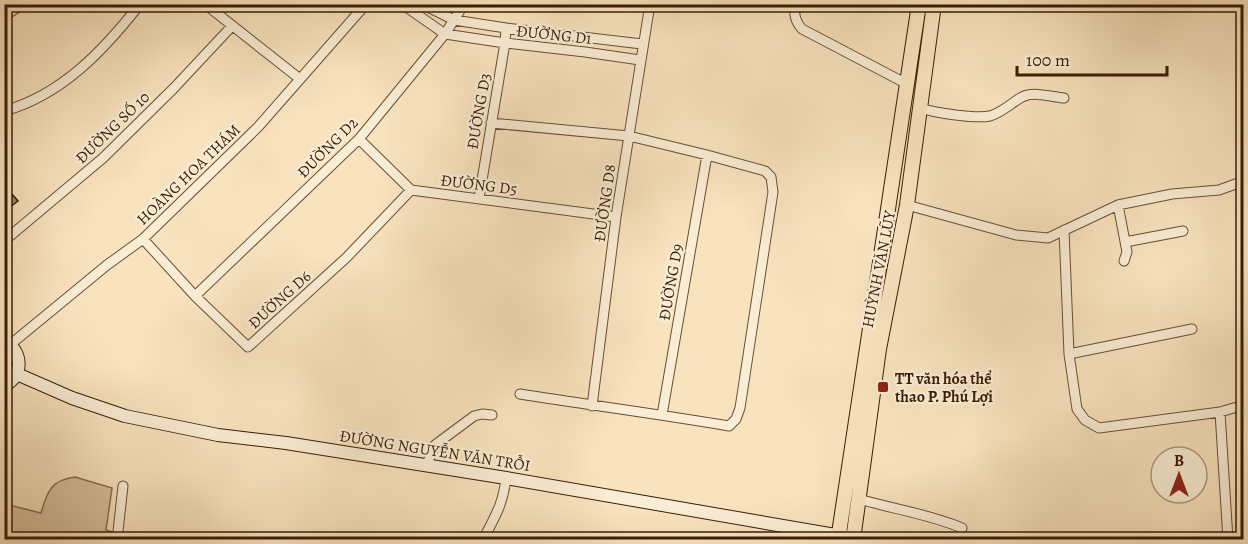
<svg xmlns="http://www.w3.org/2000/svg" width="1248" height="544" font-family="Alegreya,serif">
<rect width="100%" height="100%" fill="#f8e3be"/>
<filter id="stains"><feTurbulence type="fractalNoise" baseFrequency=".00333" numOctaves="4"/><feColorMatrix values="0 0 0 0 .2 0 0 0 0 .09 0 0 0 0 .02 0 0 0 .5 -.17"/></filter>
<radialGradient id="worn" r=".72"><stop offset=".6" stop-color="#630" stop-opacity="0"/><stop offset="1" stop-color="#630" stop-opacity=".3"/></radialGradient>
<path fill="#d8c19f" stroke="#896e52" stroke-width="1.5" d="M75,477L112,488L106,530L116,533L115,539L5,540V504L41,513C47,492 51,480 75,477Z"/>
<path fill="#9d8365" stroke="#3a1c05" stroke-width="1.5" d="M4,185L18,201L4,212Z"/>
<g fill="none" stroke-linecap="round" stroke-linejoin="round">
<g stroke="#6a4e33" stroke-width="11">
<path id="street" d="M205,4L300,79
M402,4L445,34L505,43L585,52L640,60
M422,4L454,20L506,28L642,44
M795,4C794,15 795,21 802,29L907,84
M4,16L23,4
M920,108C936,113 975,119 990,116C1003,112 1011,103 1022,97C1034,91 1052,97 1064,98
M4,111C62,95 104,50 140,4
M491,123L629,136L707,155L765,171L771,177L773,192L740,408L736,419L729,426C659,414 589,405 520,394
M359,139L411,190L616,217
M479,198L505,43L506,28
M907,205L1016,235L1048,238L1118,205L1172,194L1219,190L1244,181
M1118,205L1127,252L1124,261
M1064,230L1069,354L1077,409L1085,420L1099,428L1220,412L1228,540
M143,239L195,296L248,347L346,258L411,190
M4,241L103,158L174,88L232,26
M1125,242L1183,231
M195,296L359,139L445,34L464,4
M11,344L107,265L143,239L258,127L366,4
M1069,354L1192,329
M592,406L616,217L650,4
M1220,412L1244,405
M662,415L707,155
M426,466L435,445L474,416L482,414L492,415
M859,499C893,509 929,514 962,528
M117,540L123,486
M483,540C495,516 503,505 506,478"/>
</g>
<g stroke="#3a1c05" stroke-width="14">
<path id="secondary" d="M4,340C22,351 25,375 4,386
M17,374L72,398L125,416L218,435L286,443L506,478L847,537"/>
</g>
<g stroke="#3a1c05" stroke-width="16">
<path id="primary" d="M838,540L919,4
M853,540L879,349L907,205L934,4"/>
</g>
<use href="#street" stroke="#faedd5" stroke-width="9"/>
<use href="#secondary" stroke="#faedd5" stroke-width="12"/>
<use href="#primary" stroke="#f8e3be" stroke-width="14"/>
</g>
<rect fill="#8f2418" stroke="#faedd5" stroke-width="2" x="877" y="381" width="12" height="12" rx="3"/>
<g text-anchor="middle" stroke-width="4.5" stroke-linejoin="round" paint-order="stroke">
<g font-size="16" fill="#3a1c05" stroke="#faedd5">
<text transform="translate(554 34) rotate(6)" y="6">ĐƯỜNG D1</text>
<text transform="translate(478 111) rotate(-80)" y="6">ĐƯỜNG D3</text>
<text transform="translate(112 127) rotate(-44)" y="6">ĐƯỜNG SỐ 10</text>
<text transform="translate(327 147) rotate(-45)" y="6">ĐƯỜNG D2</text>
<text transform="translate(188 174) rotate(-44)" y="6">HOÀNG HOA THÁM</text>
<text transform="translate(479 184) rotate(7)" y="6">ĐƯỜNG D5</text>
<text transform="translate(604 203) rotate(-82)" y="6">ĐƯỜNG D8</text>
<text transform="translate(878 269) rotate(-79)" y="6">HUỲNH VĂN LŨY</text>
<text transform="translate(670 282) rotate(-80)" y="6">ĐƯỜNG D9</text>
<text transform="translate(279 299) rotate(-42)" y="6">ĐƯỜNG D6</text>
<text transform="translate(435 450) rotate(9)" y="6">ĐƯỜNG NGUYỄN VĂN TRỖI</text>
</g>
<g font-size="16" font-weight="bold" fill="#3a1c05" stroke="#faedd5" text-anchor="start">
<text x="895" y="384">TT văn hóa thể<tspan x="895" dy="18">thao P. Phú Lợi</tspan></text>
</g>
</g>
<rect width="1248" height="544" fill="none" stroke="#f8e3be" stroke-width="24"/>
<rect x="6" y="6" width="1236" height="532" fill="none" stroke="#3a1c05" stroke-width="3"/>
<rect x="12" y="12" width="1224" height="520" fill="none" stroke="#3a1c05" stroke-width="1.5"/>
<g transform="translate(1179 475)"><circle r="28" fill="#faedd5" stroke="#ad9982" stroke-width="1.5"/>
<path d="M0-4.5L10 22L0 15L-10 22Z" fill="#8f2418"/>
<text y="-9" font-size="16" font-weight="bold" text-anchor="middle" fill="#3a1c05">B</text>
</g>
<path d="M1017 66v9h150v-9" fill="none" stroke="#3a1c05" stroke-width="3"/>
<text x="1026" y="66" font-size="18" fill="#3a1c05" stroke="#faedd5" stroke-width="4.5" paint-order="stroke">100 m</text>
<rect width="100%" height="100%" filter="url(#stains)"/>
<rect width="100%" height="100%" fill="url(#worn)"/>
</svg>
